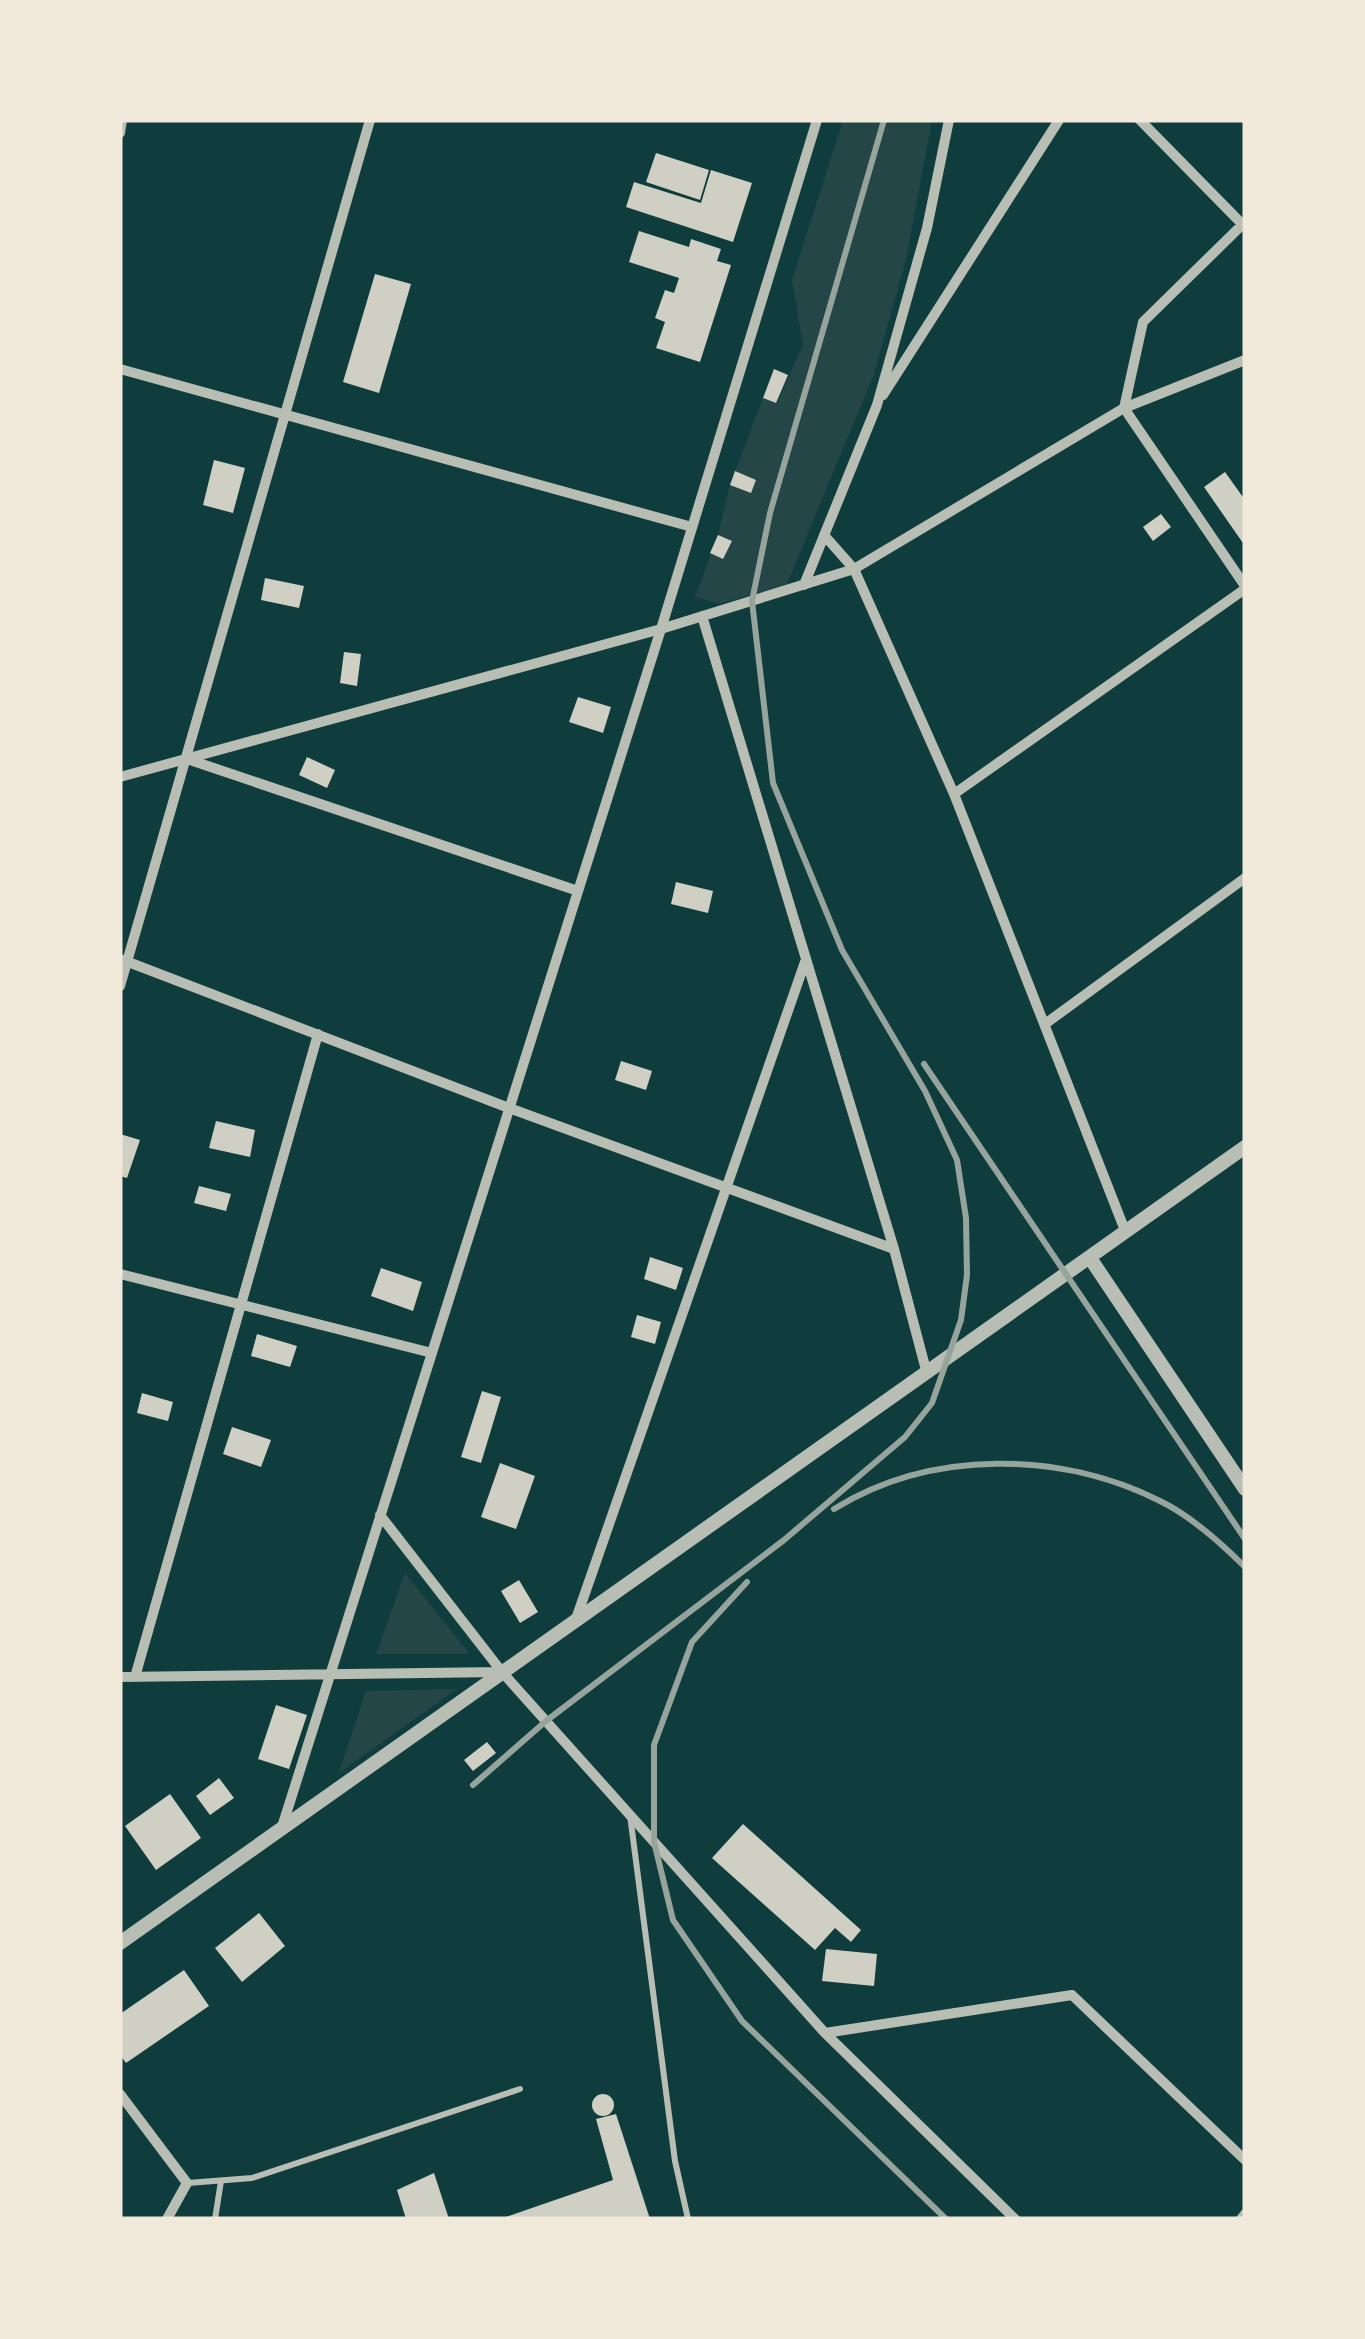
<svg xmlns="http://www.w3.org/2000/svg" width="1365" height="2339" font-family="Rubik,sans-serif">
<rect width="100%" height="100%" fill="#0f3d3e"/>
<path fill="#244646" d="M843,120H932L906,260L874,374L787,584L720,604L695,597L718,535L730,485L763,398L777,403L803,345L792,280Z
M405,1573L470,1654H376Z
M457,1689L339,1773L366,1691Z"/>
<path fill="#cfcfc3" d="M656,153L709,170L700,200L646,182Z
M711,170L752,183L733,242L626,207L634,182L701,203Z
M639,231L689,247L691,239L721,249L717,261L731,265L700,362L656,348L665,322L655,318L665,290L674,293L679,278L629,262Z
M375,274L411,284L379,393L343,382Z
M774,369L788,375L776,403L763,398Z
M214,460L245,468L233,513L203,505Z
M735,471L756,480L751,493L730,485Z
M1225,472L1245,500V546L1204,487Z
M1161,514L1171,527L1153,541L1143,527Z
M718,535L732,541L723,559L710,553Z
M265,578L304,586L299,608L261,600Z
M344,652L361,654L357,686L340,683Z
M578,697L611,707L603,733L569,722Z
M307,757L335,770L327,788L299,775Z
M676,882L713,891L708,913L671,904Z
M621,1061L652,1071L646,1090L615,1080Z
M216,1121L255,1130L250,1157L209,1148Z
M120,1134L140,1140L127,1178L120,1176Z
M199,1186L231,1194L226,1211L194,1203Z
M650,1257L683,1268L676,1290L644,1279Z
M381,1268L422,1282L413,1311L371,1296Z
M637,1315L661,1322L655,1344L631,1337Z
M257,1334L297,1346L290,1367L251,1356Z
M482,1391L501,1397L481,1463L461,1457Z
M142,1393L173,1402L168,1421L137,1413Z
M232,1427L271,1440L261,1467L223,1454Z
M500,1463L535,1476L516,1529L481,1517Z
M519,1580L538,1612L520,1623L501,1591Z
M276,1705L307,1715L289,1769L258,1759Z
M487,1742L496,1753L473,1771L464,1760Z
M219,1778L234,1798L210,1815L196,1796Z
M170,1794L201,1838L156,1870L125,1826Z
M743,1824L861,1930L851,1942L835,1928L815,1950L712,1858Z
M259,1913L285,1946L242,1982L215,1948Z
M826,1949L877,1954L874,1986L822,1981Z
M184,1970L209,2006L126,2063L120,2055V2014Z
M592 2105a11 11 0 1 1 22 0a11 11 0 1 1-22 0Z
M616,2114L650,2219H500L613,2180L596,2119Z
M434,2173L449,2219H406L397,2190Z"/>
<g fill="none" stroke-linecap="round" stroke-linejoin="round">
<path stroke="#b8beb3" stroke-width="6" d="M630,1815L675,2161L688,2219
M188,2183L252,2178L520,2089
M215,2219L221,2181"/>
<path stroke="#b8beb3" stroke-width="10" d="M1140,120L1243,225
M120,133L122,120
M1245,222L1143,322L1124,408L1245,586
M120,369L692,527
M883,395L1059,120
M824,535L854,569L954,794L1126,1233
M804,585L877,405L927,228L949,120
M702,616L894,1249L926,1370
M190,760L578,891
M120,777L661,629L854,569L1124,408L1245,360
M954,794L1245,589
M123,960L509,1108L894,1249
M120,986L370,120
M1045,1024L1245,878
M120,1274L432,1353
M380,1515L502,1672L825,2033L1015,2219
M576,1619L805,962
M120,1677L501,1672
M135,1677L318,1034
M282,1827L661,629L817,120
M825,2033L1072,1995L1245,2160
M120,2094L187,2183L167,2219
M1241,2219L1245,2214"/>
<path stroke="#b8beb3" stroke-width="14" d="M1090,1258L1245,1489
M120,1943L1245,1147"/>
<path stroke="#97a49c" stroke-width="6" d="M924,1064L1245,1539
M834,1509C931,1449 1061,1451 1160,1501C1191,1516 1221,1543 1245,1567
M747,1582L692,1642L654,1745V1842L673,1920L742,2021L946,2219
M473,1785L546,1721L784,1540L905,1437L932,1403L961,1320L967,1275L966,1218L957,1160L925,1091L842,950L773,783L752,601L770,513L884,120"/>
</g>
<rect width="1365" height="2339" fill="none" stroke="#f1e9da" stroke-width="245"/>
</svg>
